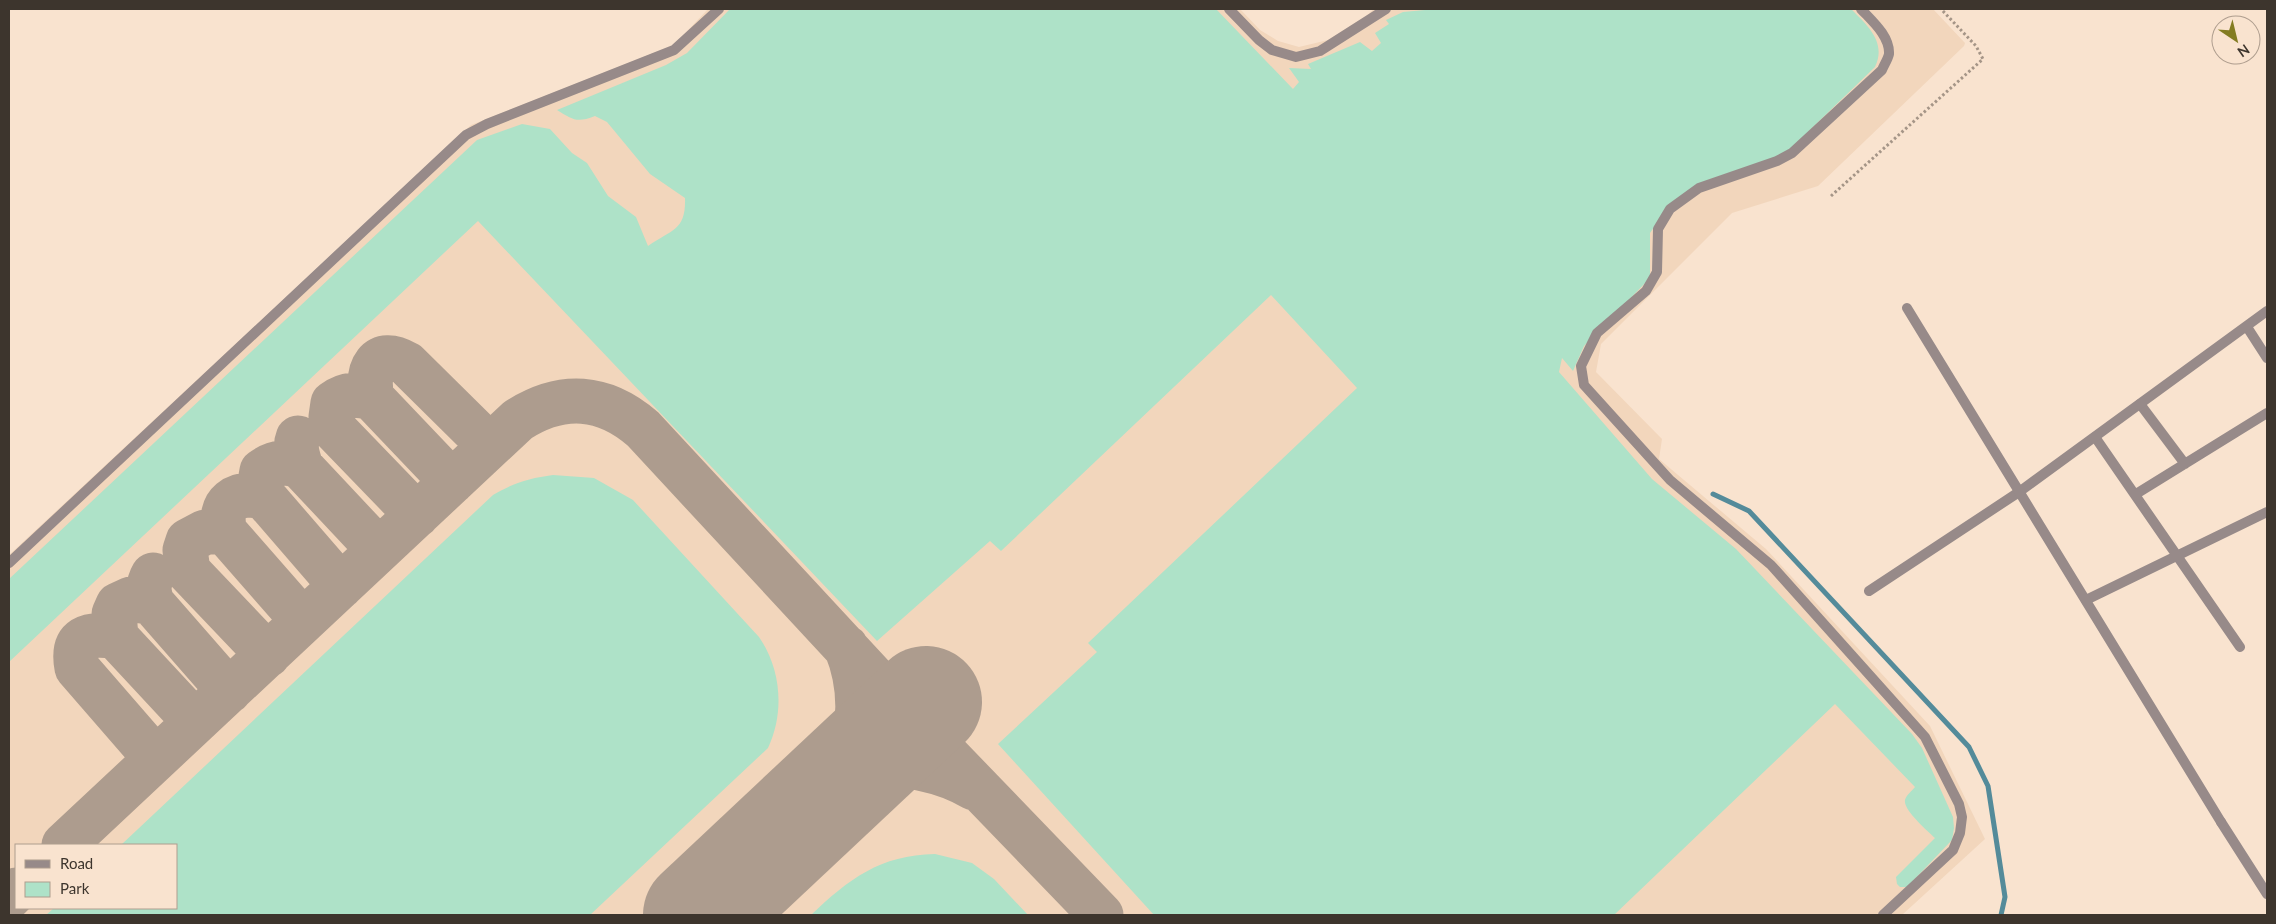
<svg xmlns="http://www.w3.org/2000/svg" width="2276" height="924" font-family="Lato,sans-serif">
<rect width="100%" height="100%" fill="#f9e3cf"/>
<path fill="#f2d6bc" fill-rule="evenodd" d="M708,9H1240L1260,30L1278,41L1299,47L1328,40L1366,16L1374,9H1933L1965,43L1964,46L1818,186L1732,213L1601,344L1596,372L1662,439L1659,459L1766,549L1930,726L1985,839L1902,915H9V555L471,125L674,45ZM16,845H176V908H16Z"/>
<path fill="#aee2c8" d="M730,9H1216L1293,89L1299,82L1289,68L1311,69L1308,64L1360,42L1372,51L1381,43L1375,33L1389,24L1386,20L1403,12L1436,9H1851C1867,25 1887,42 1875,67L1785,154L1708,180L1664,213L1650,233V278L1584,346L1573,371L1562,358L1559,372L1652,479L1736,549L1912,734L1922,748L1953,817L1954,828L1952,840L1907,887H1900L1897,884L1896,877L1935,838C1928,831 1903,810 1905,800C1906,795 1912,791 1915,787L1835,704L1614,915H1154L998,744L1097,652L1088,643L1357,388L1271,295L1001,551L990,541L877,641L478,221L9,662V579L477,140L522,124L550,129L572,153L587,163L608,196L636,217L648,246C673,229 686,230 685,198L650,174L607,122L595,116C577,123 573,120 557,110L666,65L687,53Z
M553,475L594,478L633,500L759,637C781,669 785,712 768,748L590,915H46L54,908H176V845H121L493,495C513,483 530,478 553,475Z
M935,854L972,863L994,879L1028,915H811C849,879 880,855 935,854Z"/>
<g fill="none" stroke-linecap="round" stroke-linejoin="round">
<path stroke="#548b9a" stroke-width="5" d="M1713,494L1749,511L1969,747L1988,786L2005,897L2001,915"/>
<path stroke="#ad9c8e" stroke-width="45" d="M372,398C356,394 347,393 333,403L331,417L334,429L417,515
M298,438C294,448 298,457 301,467L379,550
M301,467C286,461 276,461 262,471L260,482L264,497L341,586
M452,482L372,398C366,370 376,346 407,364L490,446
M264,497C236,490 217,503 225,532L303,621
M225,532H205L188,541L185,550L188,571L268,655
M153,575C147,585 149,593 152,603L229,691
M152,603L131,599L118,605L114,614L116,637L195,722
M116,637C88,632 71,637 77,668L156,759
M841,782C850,777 858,771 868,768C901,760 945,771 974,788
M841,782C860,738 865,693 846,647
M64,845L518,420C562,392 604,395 643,429L910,717L1101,915
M9,897L16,890"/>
<path stroke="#ad9c8e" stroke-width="112" d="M699,915L926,702"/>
<path stroke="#a59587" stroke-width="3" stroke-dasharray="2.5 2.5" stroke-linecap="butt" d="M1831,196L1983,59L1976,46L1941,9"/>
<path stroke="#978a89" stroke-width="10" d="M1229,9L1259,40L1272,50L1296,57L1320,51L1386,9
M1861,9C1872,21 1890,36 1889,54C1888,59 1884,65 1882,70L1792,153L1777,161L1699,188L1670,209L1658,229L1657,272L1646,291L1597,333L1581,366L1584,385L1670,480L1771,565L1925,737L1959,804L1962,817L1960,833L1953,850L1883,915
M2247,327L2267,358
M2140,404L2185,464
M2095,437L2240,647
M2136,494L2267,413
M9,563L466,135L487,124L674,50L719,9
M1869,591L2019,492
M2086,600L2267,512
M2221,822L2267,894"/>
<path stroke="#978a89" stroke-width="10" d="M1907,308L2221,822
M2019,492L2267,311"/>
</g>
<rect width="2276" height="924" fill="none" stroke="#3d352d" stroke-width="20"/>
<rect x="15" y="844" width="162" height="65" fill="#f9e3cf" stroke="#ae9d8e"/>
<rect x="25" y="860" width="25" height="8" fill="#978a89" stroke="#ae9d8e"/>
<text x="60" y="869" font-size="15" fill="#3d352d">Road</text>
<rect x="25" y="882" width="25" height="15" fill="#aee2c8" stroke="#ae9d8e"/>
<text x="60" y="894" font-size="15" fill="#3d352d">Park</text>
<g transform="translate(2236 40) rotate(145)"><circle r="24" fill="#f9e3cf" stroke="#ae9d8e"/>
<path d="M0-4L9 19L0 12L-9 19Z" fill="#837c22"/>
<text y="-8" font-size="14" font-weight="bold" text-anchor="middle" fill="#3d352d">N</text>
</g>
</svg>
